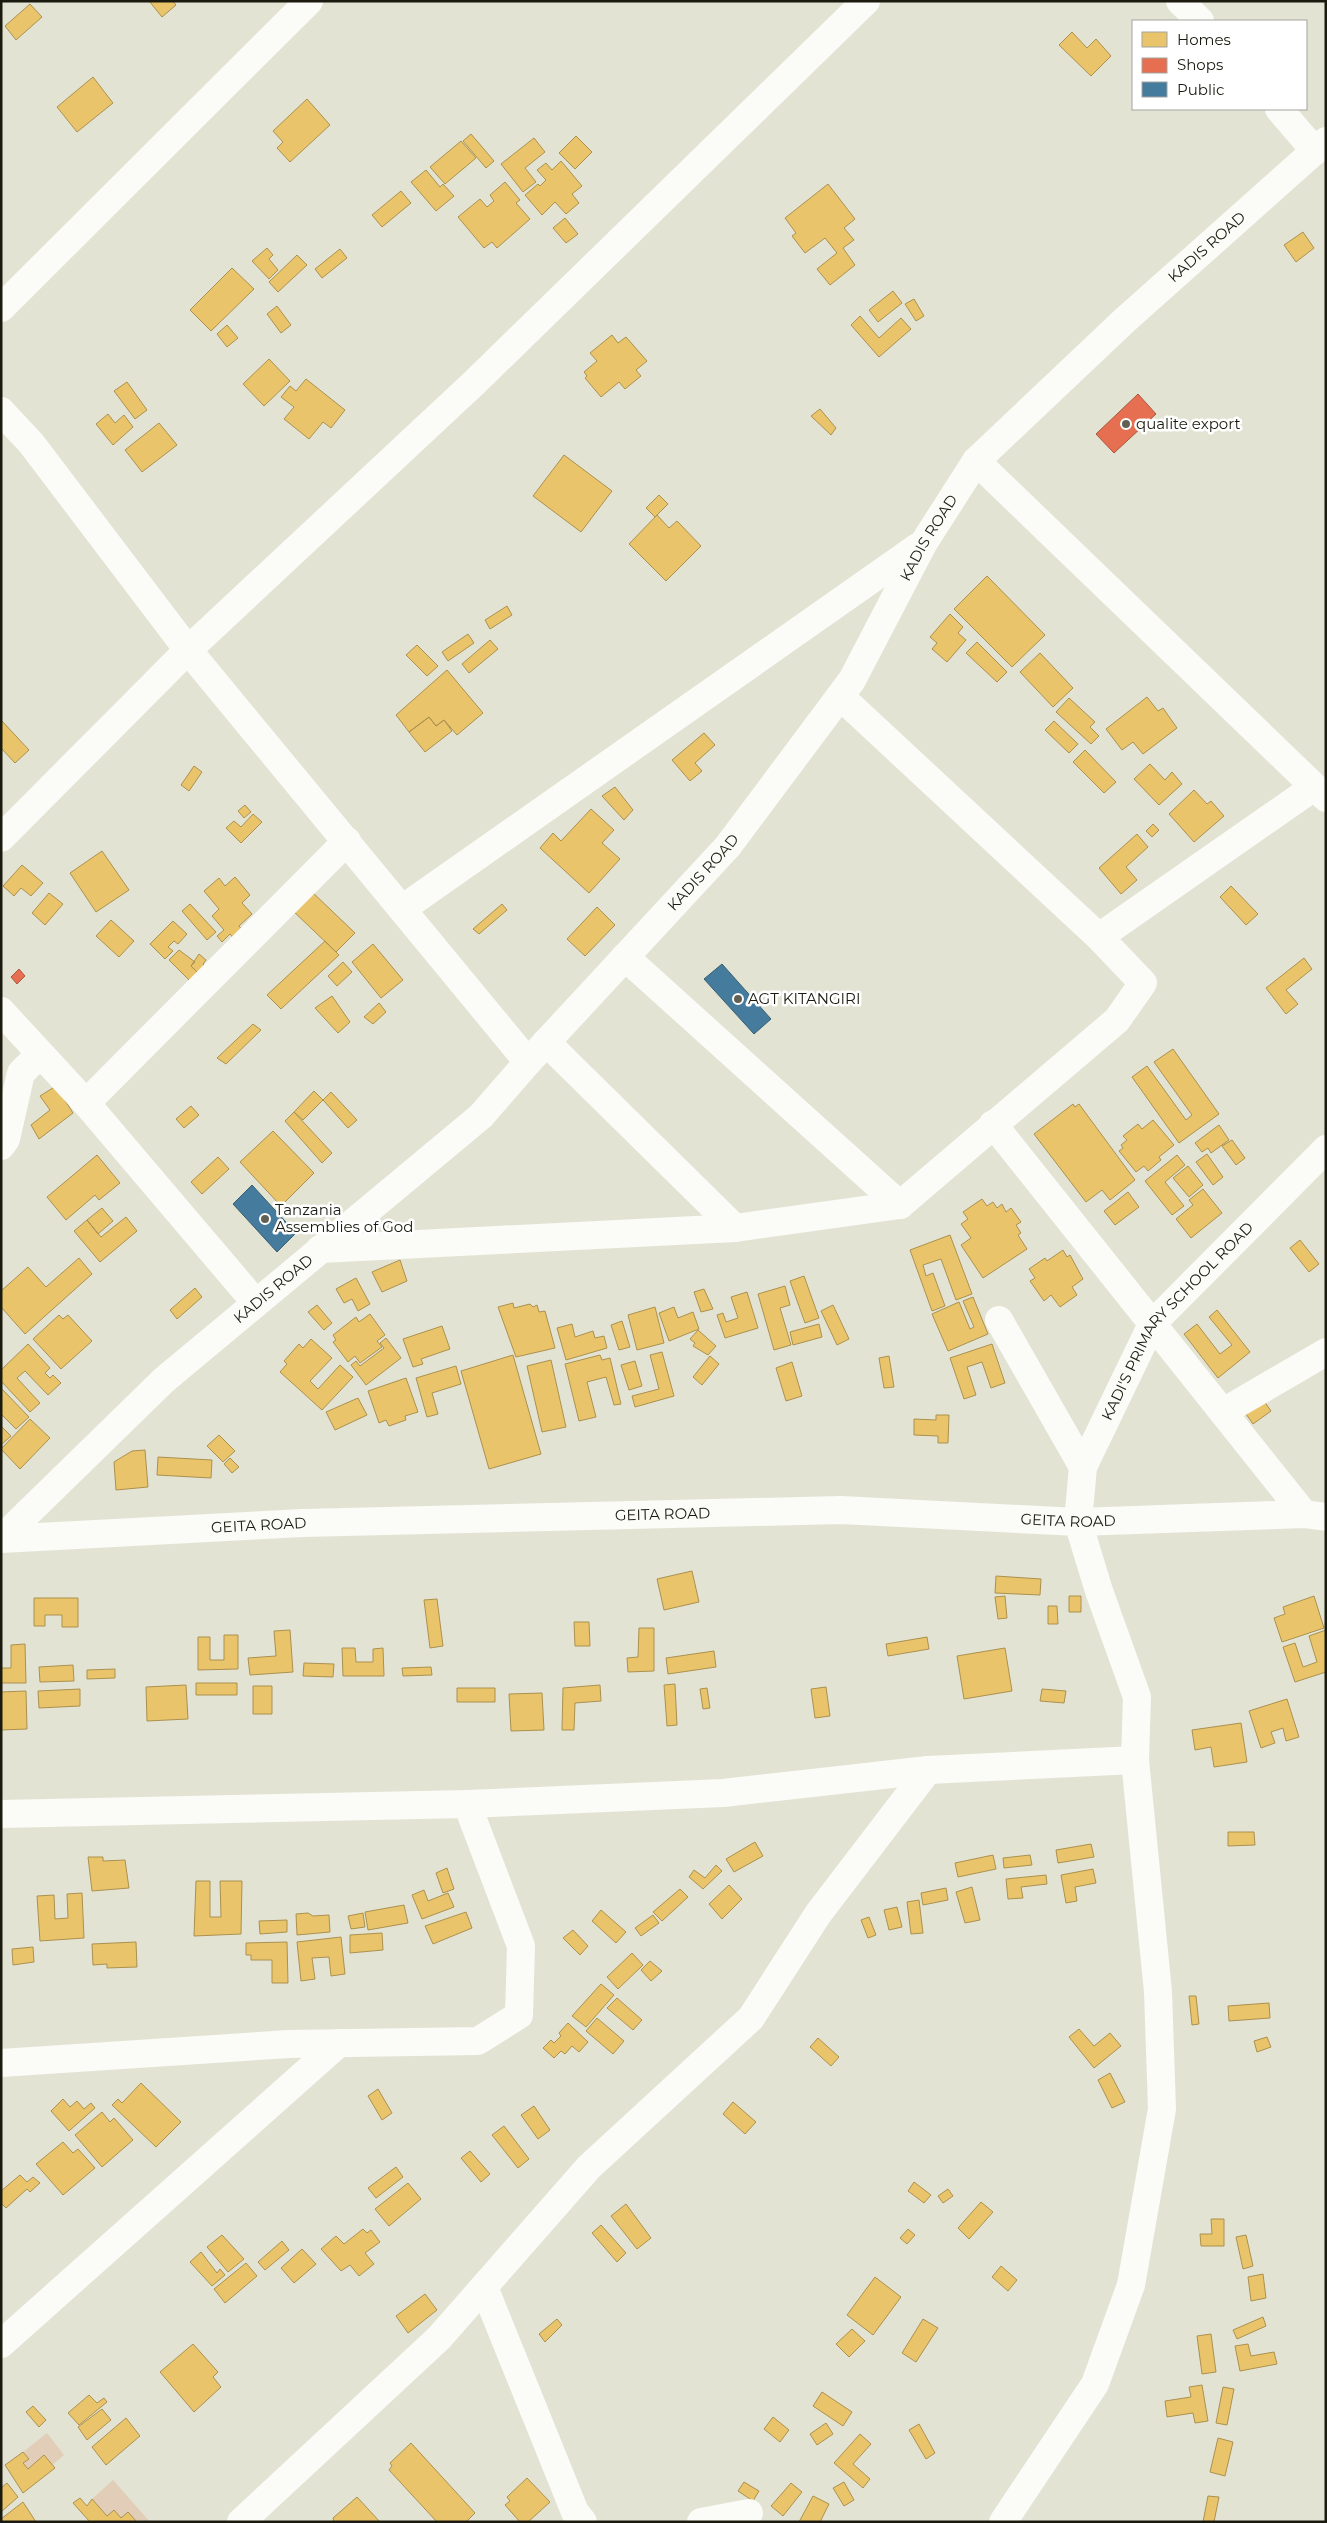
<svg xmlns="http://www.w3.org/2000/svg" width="1327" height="2523" font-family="Montserrat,sans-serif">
<rect width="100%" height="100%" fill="#e3e3d3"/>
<path fill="#e2cdb8" d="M47,2433L64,2455L52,2465L44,2456L28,2469L23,2463L28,2459L23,2452Z
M113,2480L150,2522L121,2518L114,2510L107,2516L92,2499Z"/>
<path fill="#e9c46a" stroke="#ab914f" d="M149,1H173L176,5L162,17Z
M30,4L42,17L16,40L5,26Z
M1072,32L1087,48L1096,39L1111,56L1091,76L1059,45Z
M93,77L113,103L77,132L57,107Z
M307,99L330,125L290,162L277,148L283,142L273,131Z
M471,134L494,161L486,168L463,141Z
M576,136L592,152L575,169L559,153Z
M534,138L545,152L525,168L536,182L523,192L501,164Z
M461,141L476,158L445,184L430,167Z
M561,161L582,186L572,194L579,203L566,214L555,202L542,215L525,195L538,184L540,186L546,180L537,170L546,163L552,170Z
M426,170L440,187L443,184L454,196L436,211L411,182Z
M505,182L520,200L516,203L530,219L497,248L492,242L484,248L458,217L480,199L487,207L494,201L490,195Z
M828,184L855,219L844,228L854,240L843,248L855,265L830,285L817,269L837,253L825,238L805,253L792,236L796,233L785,218Z
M401,191L411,203L382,227L372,215Z
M565,218L578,234L566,243L553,228Z
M1303,232L1314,248L1296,262L1284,245Z
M267,248L273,255L269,259L278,270L269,279L252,261Z
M340,249L347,258L322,278L315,269Z
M297,255L307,265L278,292L269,282Z
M232,268L254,289L211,331L190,310Z
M893,291L902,303L878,322L869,310Z
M914,299L924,316L916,321L905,304Z
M277,306L291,325L281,333L267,314Z
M860,316L879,338L901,318L911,329L879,357L851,325Z
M227,325L238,338L227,347L217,334Z
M612,335L618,343L626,337L647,361L636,370L641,376L625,389L619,382L601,397L585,378L587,376L584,372L597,361L590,353Z
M269,359L290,381L264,406L243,384Z
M306,379L345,410L331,428L323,422L309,439L284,419L294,407L281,397L290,386L296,391Z
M127,382L147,410L135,419L114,391Z
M820,409L836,428L831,435L811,416Z
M108,414L115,423L124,415L133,427L113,445L96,424Z
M159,423L177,445L142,472L125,450Z
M564,455L612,491L581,532L533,496Z
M659,495L668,504L655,517L646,508Z
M657,515L669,528L677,521L701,546L666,581L629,544Z
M987,576L1045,635L1012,667L954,609Z
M507,606L512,615L490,629L485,620Z
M950,614L963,627L958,633L966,640L947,662L932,649L937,643L930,637Z
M468,634L474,643L448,661L442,652Z
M490,640L498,649L469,673L462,664Z
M977,642L1007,672L997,682L966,653Z
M417,645L438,666L427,676L406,655Z
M1040,653L1073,688L1053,707L1020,672Z
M447,670L483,713L457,735L444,720L436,726L429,717L409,732L396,715Z
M1147,697L1158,711L1163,708L1177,728L1143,754L1133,742L1122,750L1106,729Z
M1069,698L1095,722L1090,727L1099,736L1091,744L1056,712Z
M429,717L436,726L444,720L452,731L425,752L409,732Z
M1,720L29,750L15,763L1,748Z
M1054,721L1078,744L1069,753L1045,730Z
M704,733L715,745L695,763L702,771L690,781L672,760Z
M1085,750L1116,782L1104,793L1073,762Z
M1150,764L1165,780L1172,772L1182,784L1159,805L1134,779Z
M194,766L202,772L189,791L181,785Z
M615,787L633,810L624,820L602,796Z
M1194,790L1207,804L1211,801L1224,816L1194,842L1169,814Z
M245,805L251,812L244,818L238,811Z
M591,809L614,830L602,843L620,859L589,893L540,848L553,833L561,841Z
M253,814L262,822L241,843L226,828L234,821L241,827Z
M1153,824L1159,830L1152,837L1146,831Z
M1137,834L1148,847L1126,867L1137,880L1121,894L1099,868Z
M102,851L129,890L96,912L70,873Z
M22,865L43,883L31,896L21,888L14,896L3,886Z
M235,877L250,895L242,903L252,914L239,926L245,933L236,941L230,934L222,942L217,936L224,930L212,916L219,909L204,891L219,878L225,886Z
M1231,886L1258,914L1246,925L1220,897Z
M310,890L355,933L336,952L291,909Z
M49,893L63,904L45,925L32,913Z
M190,904L216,932L207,940L182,911Z
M502,904L507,910L479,934L473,929Z
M597,907L615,925L585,956L567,939Z
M111,920L134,941L119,957L96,936Z
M173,921L187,934L178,944L174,941L168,947L173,951L165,959L150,944Z
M325,941L339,955L281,1009L267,995Z
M373,944L403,980L381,998L352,962Z
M179,950L195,962L191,966L199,974L191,982L169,960Z
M199,954L206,960L203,964L210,971L199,974L191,966Z
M1304,958L1312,969L1286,990L1298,1004L1286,1014L1266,988Z
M343,962L352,972L337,986L328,976Z
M332,996L350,1022L338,1033L315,1008Z
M379,1003L386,1012L373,1024L364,1017Z
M253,1024L261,1030L226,1064L217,1058Z
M1173,1049L1219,1114L1179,1143L1132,1077L1147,1066L1186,1120L1192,1115L1154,1062Z
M56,1086L73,1113L39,1139L31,1125L50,1110L40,1096Z
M314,1091L323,1100L303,1120L294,1112Z
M331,1092L357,1120L348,1128L323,1100Z
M1073,1104L1075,1107L1079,1104L1135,1180L1110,1200L1102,1190L1086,1202L1034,1134Z
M191,1106L199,1115L184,1128L176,1119Z
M294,1112L332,1153L322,1163L285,1121Z
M1153,1120L1174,1145L1159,1157L1161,1160L1148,1171L1144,1166L1136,1172L1119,1151L1123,1148L1121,1145L1127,1140L1123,1136L1138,1124L1142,1129Z
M1219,1125L1229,1140L1211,1153L1208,1148L1202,1152L1195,1143Z
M273,1131L314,1173L281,1206L240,1162Z
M1232,1140L1245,1158L1236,1165L1222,1146Z
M1207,1154L1223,1177L1213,1185L1196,1162Z
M97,1155L120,1183L99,1200L95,1195L66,1220L47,1197Z
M1177,1155L1185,1165L1165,1182L1184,1206L1172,1215L1145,1181Z
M218,1157L229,1169L202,1194L191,1182Z
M1188,1166L1203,1185L1189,1197L1173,1178Z
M1203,1189L1222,1213L1191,1238L1176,1219L1193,1205L1189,1200Z
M1128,1192L1139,1207L1115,1225L1104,1211Z
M982,1199L987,1206L993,1202L997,1208L1002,1204L1006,1212L1011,1208L1021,1222L1016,1225L1021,1233L1018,1235L1027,1249L983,1278L961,1245L971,1238L961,1224L968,1219L963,1212Z
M102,1208L113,1221L98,1234L87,1220Z
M126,1217L137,1231L100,1262L74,1231L87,1220L101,1237Z
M950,1235L972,1294L956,1300L941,1259L923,1265L926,1276L933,1273L945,1306L932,1311L910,1250Z
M1300,1240L1319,1264L1309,1272L1290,1248Z
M1063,1250L1067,1257L1070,1255L1083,1279L1072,1287L1077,1295L1060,1307L1051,1295L1044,1301L1030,1281L1035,1278L1029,1269L1045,1258L1047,1261Z
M79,1258L92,1274L25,1334L1,1307V1291L28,1267L46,1287Z
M400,1260L407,1281L382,1292L372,1272Z
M804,1276L819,1318L805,1323L790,1281Z
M356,1278L370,1304L358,1311L352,1299L344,1303L336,1289Z
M785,1286L790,1305L780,1308L791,1345L774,1350L758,1294Z
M195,1288L202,1297L177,1319L170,1310Z
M704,1289L713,1309L701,1312L694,1292Z
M747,1292L758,1328L725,1338L717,1315L723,1313L726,1322L738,1318L731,1297Z
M973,1297L988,1334L948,1351L932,1314L959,1302L970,1329L974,1327L963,1301Z
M513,1303L514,1308L530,1304L533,1307L537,1305L539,1312L545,1311L555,1348L516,1357L498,1307Z
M317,1305L332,1323L324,1330L308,1312Z
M833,1305L849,1339L837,1345L821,1311Z
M655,1307L664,1343L637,1350L628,1315Z
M674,1307L678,1318L693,1312L699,1329L669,1341L659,1313Z
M1217,1310L1250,1352L1218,1378L1184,1334L1197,1324L1220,1354L1232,1345L1209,1317Z
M370,1314L385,1335L377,1341L382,1347L360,1363L355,1356L348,1362L333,1342L336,1340L333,1335L356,1317L359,1322Z
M59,1315L63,1319L68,1315L92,1341L61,1369L33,1339Z
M622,1321L630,1347L619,1350L611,1325Z
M572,1324L575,1337L593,1331L595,1338L604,1336L607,1348L566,1360L557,1328Z
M819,1324L822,1337L793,1345L790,1332Z
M442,1326L450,1349L421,1359L423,1364L413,1367L403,1339Z
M698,1330L716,1346L708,1355L693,1346L695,1343L690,1339Z
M386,1338L401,1358L366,1385L351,1365L356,1361L360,1366L384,1348L380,1343Z
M311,1339L332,1358L310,1381L318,1389L340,1365L353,1377L322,1410L280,1372L287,1364L284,1361L299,1344L303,1348Z
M28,1344L50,1368L45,1373L50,1378L53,1375L61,1383L48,1395L25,1371L17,1378L40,1403L30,1412L1,1381V1370Z
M992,1344L1005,1383L991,1388L982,1362L967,1367L976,1395L964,1399L950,1358Z
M662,1352L674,1396L635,1407L632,1396L659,1389L650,1355Z
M513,1355L541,1454L489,1469L461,1371Z
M600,1355L602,1360L610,1358L621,1404L614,1405L606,1377L587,1382L596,1417L579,1421L565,1364Z
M710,1356L719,1364L702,1385L693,1377Z
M889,1356L894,1387L884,1388L879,1358Z
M551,1360L566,1427L542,1432L527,1366Z
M635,1361L642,1386L629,1390L621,1365Z
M792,1362L802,1396L786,1401L776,1368Z
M456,1366L461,1384L432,1393L438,1414L427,1417L416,1378Z
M406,1378L418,1412L405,1416L406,1420L389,1426L386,1420L379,1423L368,1391Z
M1,1388L29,1417L16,1429L1,1414Z
M358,1398L367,1415L335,1430L326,1412Z
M1264,1401L1271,1411L1253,1424L1246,1414Z
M936,1415H949L948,1443H938V1436L914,1435V1419L936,1420Z
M30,1419L50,1438L20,1469L1,1449Z
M1,1426L11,1436L1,1445Z
M219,1435L235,1451L223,1462L207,1446Z
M145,1450L148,1487L116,1490L114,1462L132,1451Z
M158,1457L212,1460L211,1478L157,1475Z
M230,1458L239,1467L232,1473L224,1464Z
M692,1571L699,1602L664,1610L657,1579Z
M996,1576L1041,1579L1040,1595L995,1593Z
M1005,1596L1007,1618L998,1619L995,1597Z
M1069,1596H1081V1612H1069Z
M1314,1596L1324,1628L1282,1642L1274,1618L1285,1614L1283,1607Z
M34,1598H78V1627H62V1615H45V1626H34Z
M437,1599L443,1646L430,1648L424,1600Z
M1048,1606H1057L1058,1624H1048Z
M574,1622H589L590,1646H575Z
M639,1628H654V1671L628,1672L627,1658L638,1657Z
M290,1630L293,1672L250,1675L248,1658L276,1656L274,1631Z
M1326,1630V1672L1295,1682L1283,1647L1295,1643L1303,1667L1317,1662L1309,1636Z
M224,1635H238V1669L198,1670V1637H210V1660H224Z
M927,1637L929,1649L888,1656L886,1644Z
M25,1644L26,1683H1V1668H11V1645Z
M342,1648H355L356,1662H373V1649L383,1648L384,1676H343Z
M1005,1648L1012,1691L964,1699L957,1656Z
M714,1651L716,1667L668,1674L666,1658Z
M304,1663L334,1664L333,1677L303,1676Z
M73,1665L74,1681L40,1682L39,1667Z
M431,1667L432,1675L403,1676L402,1668Z
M115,1669V1678L87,1679V1670Z
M196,1683H237V1695H196Z
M675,1684L677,1725L667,1726L664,1685Z
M186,1685L188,1719L147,1721L146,1687Z
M600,1685L601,1701L575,1703L574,1730H562L563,1688Z
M253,1686H272V1714H253Z
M826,1687L830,1716L815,1718L811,1689Z
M457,1688H495V1702H457Z
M707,1688L710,1708L703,1709L700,1689Z
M80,1689V1706L39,1708L38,1691Z
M1042,1689L1066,1691L1064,1703L1040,1701Z
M26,1691L27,1729L1,1730V1692Z
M542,1693L544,1730L511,1731L509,1694Z
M1287,1699L1299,1737L1286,1741L1283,1728L1271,1732L1275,1743L1261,1748L1249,1711Z
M1241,1723L1247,1762L1214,1767L1211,1747L1195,1750L1192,1730Z
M1228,1832H1254L1255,1845L1228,1846Z
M755,1842L763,1856L734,1872L726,1859Z
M1091,1844L1094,1857L1058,1863L1056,1850Z
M993,1855L996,1869L958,1877L955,1863Z
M1030,1855L1032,1865L1004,1868L1003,1858Z
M88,1857H103V1861L125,1860L129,1888L92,1891Z
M716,1865L722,1871L703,1889L689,1877L694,1870L705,1878Z
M447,1868L454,1889L443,1893L436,1873Z
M1093,1869L1096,1883L1075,1887L1077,1901L1066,1903L1061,1875Z
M1046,1875L1047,1884L1021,1887L1023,1898L1008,1899L1006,1879Z
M196,1881H210V1917H221L220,1881H242L241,1934L194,1936Z
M729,1885L742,1899L722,1919L709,1904Z
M972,1887L980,1920L965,1923L956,1892Z
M946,1888L948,1900L923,1905L921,1893Z
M680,1889L688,1897L662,1921L653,1912Z
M424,1890L428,1901L448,1893L454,1907L422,1919L412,1895Z
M82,1893L84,1938L40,1941L37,1896L54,1895L55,1919L68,1918L67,1894Z
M919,1900L923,1933L911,1934L907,1902Z
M404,1905L408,1923L368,1930L365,1912Z
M897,1907L902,1927L889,1930L884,1910Z
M601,1910L626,1932L616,1943L592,1921Z
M466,1912L472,1928L433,1944L425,1926Z
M308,1913L313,1916L329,1915L330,1932L297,1935L296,1914Z
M363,1913L365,1927L351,1929L348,1916Z
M653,1915L659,1923L641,1936L635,1928Z
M869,1917L876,1935L868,1938L861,1920Z
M287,1920V1932L260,1934L259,1921Z
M573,1930L588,1946L580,1955L563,1938Z
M382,1933L383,1950L350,1953V1935Z
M341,1937L345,1974L331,1976L329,1957L312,1958L315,1979L301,1981L297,1942Z
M136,1942L137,1967L107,1968V1964L93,1965L92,1944Z
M287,1942L288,1983H272V1960H251V1955H246V1943Z
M33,1947L34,1962L13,1965L12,1949Z
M632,1953L643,1965L618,1989L607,1977Z
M650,1961L662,1971L651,1981L641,1970Z
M601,1984L614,1995L586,2027L572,2016Z
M1189,1996H1196L1199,2024L1192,2025Z
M617,1998L642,2020L633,2030L607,2008Z
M1269,2003L1270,2018L1229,2021L1228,2006Z
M597,2018L624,2041L613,2054L586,2031Z
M568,2023L588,2042L579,2052L572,2046L565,2054L561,2051L554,2058L543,2048L551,2040L554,2043L561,2036L559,2033Z
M1079,2029L1094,2046L1110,2033L1121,2046L1094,2068L1069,2037Z
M1267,2037L1271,2047L1257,2052L1254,2041Z
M818,2038L839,2057L831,2066L810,2047Z
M1110,2073L1125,2102L1112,2108L1098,2080Z
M141,2083L181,2122L156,2147L112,2105L118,2099L122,2103Z
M378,2089L392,2113L382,2120L368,2096Z
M63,2099L70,2107L77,2101L84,2109L91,2103L95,2108L69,2131L51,2111Z
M733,2102L756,2122L745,2134L723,2114Z
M534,2106L550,2130L538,2139L521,2115Z
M102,2112L110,2122L114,2118L133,2140L102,2167L75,2135Z
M504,2126L529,2159L518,2168L492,2135Z
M63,2142L73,2153L78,2149L95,2168L63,2195L36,2164Z
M470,2151L490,2174L481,2182L461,2158Z
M396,2167L403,2177L376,2198L368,2188Z
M20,2175L27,2182L33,2177L40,2183L30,2192L27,2189L6,2208L1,2203V2191Z
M914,2182L931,2195L924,2203L908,2191Z
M408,2183L421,2199L389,2226L375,2209Z
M948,2189L953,2196L943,2203L938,2196Z
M981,2202L993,2212L969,2239L958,2228Z
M626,2204L651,2238L637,2249L611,2216Z
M1211,2219H1224V2246H1201L1200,2234H1212Z
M601,2225L626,2253L617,2262L592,2233Z
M363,2229L367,2233L371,2230L380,2242L365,2253L374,2264L359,2276L350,2265L341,2271L321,2249L336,2236L344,2244Z
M908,2229L915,2235L907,2244L900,2238Z
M222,2235L244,2259L228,2272L207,2247Z
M1246,2235L1253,2266L1243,2269L1236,2237Z
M282,2241L289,2250L265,2270L258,2262Z
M302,2249L316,2264L294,2283L281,2268Z
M201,2252L217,2273L220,2269L225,2275L212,2286L190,2262Z
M246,2263L257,2276L225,2303L214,2289Z
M1001,2266L1017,2280L1008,2291L992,2277Z
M1263,2274L1266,2298L1251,2301L1248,2277Z
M875,2277L901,2297L873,2335L847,2315Z
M425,2294L437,2310L408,2333L396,2316Z
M1263,2317L1266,2326L1237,2339L1233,2330Z
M557,2319L562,2325L545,2342L539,2334Z
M923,2319L938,2328L916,2362L902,2353Z
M852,2329L865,2341L849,2357L836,2344Z
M1211,2334L1216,2372L1202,2374L1197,2336Z
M193,2344L218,2372L213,2377L221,2387L194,2412L160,2372Z
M1248,2344L1251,2356L1274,2352L1277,2364L1240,2371L1235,2346Z
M1202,2385L1208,2421L1195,2423L1193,2413L1167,2417L1165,2401L1191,2397L1189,2387Z
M1223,2387L1234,2389L1227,2425L1216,2423Z
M822,2392L852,2412L843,2426L813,2406Z
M89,2395L97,2403L104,2398L107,2402L79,2425L68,2413Z
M33,2406L46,2420L39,2427L26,2412Z
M102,2409L111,2420L87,2440L78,2427Z
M773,2417L789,2430L780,2442L764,2429Z
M126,2418L140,2436L106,2465L92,2447Z
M826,2423L833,2434L817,2445L810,2434Z
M919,2424L935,2453L926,2459L909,2430Z
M860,2434L871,2444L853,2464L870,2479L863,2488L834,2463Z
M1218,2438L1233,2442L1225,2476L1210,2472Z
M411,2443L475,2513L466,2522H437L389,2470L392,2466L390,2463Z
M23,2452L29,2459L23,2463L28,2469L44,2455L55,2468L23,2493L5,2465Z
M527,2478L550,2502L528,2522H520L505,2505L510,2501L507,2497Z
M744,2482L759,2491L753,2501L738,2491Z
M844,2482L854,2500L844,2506L833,2488Z
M7,2483L18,2497L1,2512V2488Z
M791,2483L802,2492L783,2516L771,2506Z
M813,2496L829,2504L820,2522H799Z
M1208,2496L1219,2497L1214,2522H1203Z
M357,2497L380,2522H334L333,2518Z
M80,2498L87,2506L92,2499L107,2516L114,2510L121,2518L128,2512L137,2522H90L73,2503Z
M23,2502L36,2522H1V2519Z"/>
<path fill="#e76f51" stroke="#aa563d" d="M1138,394L1156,414L1114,453L1096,434Z
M19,969L25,976L17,984L11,977Z"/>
<path fill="#457b9d" stroke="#385e72" d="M722,964L771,1019L754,1034L704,979Z
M252,1185L296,1233L277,1252L233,1204Z"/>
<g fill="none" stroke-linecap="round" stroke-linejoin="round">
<g stroke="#fbfbf8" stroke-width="28">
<path d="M1180,1L1200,21"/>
<path d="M1279,109L1315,151"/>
<path d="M1,308L309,1"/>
<path d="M1,411L31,443L188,650L528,1062"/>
<path d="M976,461L1326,798"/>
<path d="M1,838L188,650L474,383L866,1"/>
<path d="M402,909L919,546"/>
<path d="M1099,937L1314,787"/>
<path d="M625,957L900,1205"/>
<path d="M1,1011L86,1103L255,1302"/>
<path d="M546,1042L735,1228"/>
<path d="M86,1103L347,841"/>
<path d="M993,1124L1304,1514"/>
<path d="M1,1146L6,1139L21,1073L39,1055"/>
<path d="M320,1249L735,1228L900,1205L1117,1020L1143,983L1099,937L840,696"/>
<path d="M999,1320L1083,1467"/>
<path d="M1223,1412L1326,1352"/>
<path id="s1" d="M1,1539L164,1380L481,1116L528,1062L728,846L852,680L923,544L976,461L1125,320L1326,141"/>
<path d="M1,1814L467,1804L723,1793L928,1770L1135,1760"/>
<path d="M1,2063L289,2044L478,2041L519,2015L521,1946L467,1804"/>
<path d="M484,2287L575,2512L583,2522"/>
<path d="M1,2344L339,2043"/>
<path d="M241,2522L439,2338L589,2167L751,2018L818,1914L928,1770"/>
<path d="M701,2522L749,2513"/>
<path id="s2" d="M1003,2522L1095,2384L1131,2285L1162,2109L1158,1992L1135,1760L1137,1697L1099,1591L1078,1522L1083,1467L1152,1324L1326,1149"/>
</g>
<path stroke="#fbfbf8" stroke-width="28" id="s3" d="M1,1539L303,1523L841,1510L1078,1522L1304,1514L1326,1517"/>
</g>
<g fill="#606054" stroke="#fff" stroke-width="2">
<circle cx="1126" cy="424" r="5"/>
<circle cx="738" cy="999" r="5"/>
<circle cx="265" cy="1219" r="5"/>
</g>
<g text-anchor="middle" stroke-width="5" stroke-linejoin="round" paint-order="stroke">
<g font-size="15" fill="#1a1a0f" stroke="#fff">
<text dy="5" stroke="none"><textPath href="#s1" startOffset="1780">KADIS ROAD</textPath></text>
<text dy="5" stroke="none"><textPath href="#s1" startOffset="1375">KADIS ROAD</textPath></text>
<text dy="5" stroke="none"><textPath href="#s1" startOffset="970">KADIS ROAD</textPath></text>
<text dy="5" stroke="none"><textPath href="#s1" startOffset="370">KADIS ROAD</textPath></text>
<text dy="5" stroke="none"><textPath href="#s2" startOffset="1279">KADI'S PRIMARY SCHOOL ROAD</textPath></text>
<text dy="5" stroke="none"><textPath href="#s3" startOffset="662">GEITA ROAD</textPath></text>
<text dy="5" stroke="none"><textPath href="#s3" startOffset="1068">GEITA ROAD</textPath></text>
<text dy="5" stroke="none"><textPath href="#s3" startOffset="258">GEITA ROAD</textPath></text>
</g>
<g font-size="15" fill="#1a1a0f" stroke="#fff" text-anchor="start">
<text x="1136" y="429">qualite export</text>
<text x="748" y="1004">AGT KITANGIRI</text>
<text x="275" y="1215">Tanzania<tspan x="275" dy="17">Assemblies of God</tspan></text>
</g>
</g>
<rect width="1327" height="2523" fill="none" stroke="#1a1a0f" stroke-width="5"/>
<rect x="1132" y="20" width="175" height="90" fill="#ffffff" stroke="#a3a39f"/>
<rect x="1142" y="32" width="25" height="15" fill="#e9c46a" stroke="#a3a39f"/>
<text x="1177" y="45" font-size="15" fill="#1a1a0f">Homes</text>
<rect x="1142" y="58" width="25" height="15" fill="#e76f51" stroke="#a3a39f"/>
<text x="1177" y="70" font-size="15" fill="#1a1a0f">Shops</text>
<rect x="1142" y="82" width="25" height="15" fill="#457b9d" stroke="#a3a39f"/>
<text x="1177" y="95" font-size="15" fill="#1a1a0f">Public</text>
</svg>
